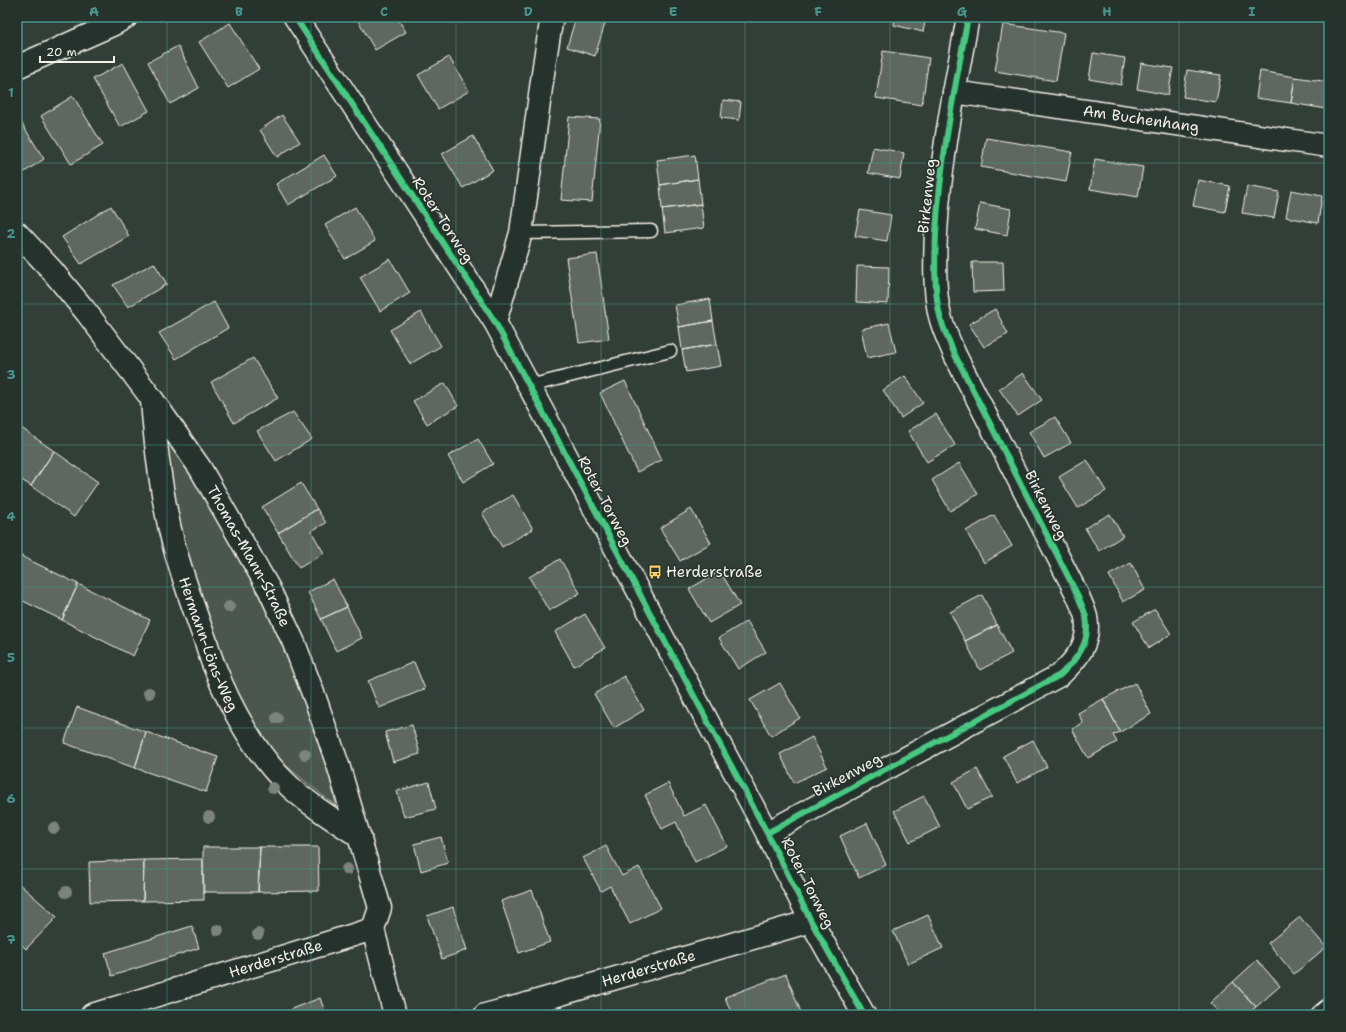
<svg xmlns="http://www.w3.org/2000/svg" width="1346" height="1032" font-family="'Shantell Sans',sans-serif">
<rect width="100%" height="100%" fill="#323e38"/>
<filter id="ink" filterUnits="userSpaceOnUse"><feTurbulence type="fractalNoise" baseFrequency=".025" numOctaves="2"/><feDisplacementMap in="SourceGraphic" scale="8" xChannelSelector="R" yChannelSelector="G"/><feConvolveMatrix kernelMatrix="1 2 1 2 8 2 1 2 1" color-interpolation-filters="sRGB"/></filter>
<g filter="url(#ink)">
<path fill="#4c564f" stroke="#a0a49c" d="M167,444L172,446L191,471L259,589L300,688L327,764L336,806L273,755L228,690L173,513L162,448Z"/>
<path fill="#5f6861" stroke="#f4f1e8" d="M356,17H397L406,32L375,50Z
M576,17H607L595,56L567,47Z
M895,17H926L923,32L894,25Z
M230,23L259,69L228,88L199,42Z
M1003,24L1064,33L1056,81L995,71Z
M178,46L199,88L170,104L148,62Z
M883,51L929,58L922,105L876,98Z
M1093,53L1125,58L1121,85L1089,79Z
M449,57L469,91L438,109L418,75Z
M123,63L149,111L120,127L93,79Z
M1141,63L1173,68L1168,95L1137,89Z
M1187,70L1221,75L1216,102L1183,97Z
M1260,71L1295,77L1291,103L1256,98Z
M1295,77L1329,82V92L1326,109L1291,103Z
M73,96L103,145L71,164L41,116Z
M723,100L741,102L739,120L721,118Z
M282,115L300,142L277,157L260,130Z
M569,117L600,119L592,202L561,200Z
M19,119L44,159L17,177V120Z
M473,136L493,170L463,188L442,154Z
M986,138L1072,152L1066,182L981,167Z
M873,147L904,153L900,179L868,173Z
M324,155L337,176L288,205L276,184Z
M695,155L698,179L660,185L657,160Z
M1095,159L1143,167L1138,197L1090,189Z
M698,179L701,204L662,209L660,185Z
M1198,180L1230,186L1225,212L1193,206Z
M1247,186L1279,192L1274,218L1242,213Z
M1291,190L1322,196L1318,223L1286,217Z
M980,203L1011,209L1007,235L975,229Z
M701,204L704,228L665,233L662,209Z
M111,206L129,236L81,264L62,237Z
M355,207L375,241L345,259L325,225Z
M860,210L891,215L887,241L855,236Z
M597,254L609,339L579,343L566,258Z
M390,259L410,293L380,311L360,277Z
M972,262H1003L1004,291L973,292Z
M154,263L167,284L128,307L113,285Z
M857,266L889,267L888,304L856,302Z
M710,299L713,321L679,327L675,305Z
M214,302L228,328L176,359L159,333Z
M995,309L1008,334L984,347L969,324Z
M421,312L441,346L410,364L390,330Z
M713,321L717,344L682,350L679,327Z
M889,323L896,352L867,358L861,329Z
M717,344L721,366L686,372L682,350Z
M253,358L278,398L234,423L211,382Z
M1023,373L1042,400L1018,416L999,389Z
M905,376L923,403L901,418L883,390Z
M625,381L662,460L637,472L600,393Z
M445,383L458,406L427,424L413,401Z
M293,412L312,439L276,461L257,431Z
M936,414L955,445L927,462L908,431Z
M1055,417L1071,443L1044,458L1029,432Z
M17,425L54,451L31,486L17,477Z
M478,439L493,464L463,482L448,456Z
M54,451L98,482L74,517L31,486Z
M1087,460L1106,491L1078,508L1059,477Z
M959,463L978,494L950,511L932,480Z
M301,483L317,509L278,533L262,507Z
M513,495L533,529L502,547L482,513Z
M317,509L326,523L311,531L324,553L299,568L278,533Z
M691,509L711,543L680,561L660,528Z
M1110,514L1123,536L1099,551L1085,528Z
M994,515L1012,546L984,563L966,531Z
M17,554L78,584L62,620L17,598Z
M560,559L580,593L549,611L529,577Z
M1131,563L1145,590L1123,602L1109,575Z
M720,571L740,605L709,623L689,589Z
M333,579L347,607L321,619L308,592Z
M78,584L150,620L133,656L62,620Z
M982,595L997,625L965,641L950,612Z
M347,607L362,638L336,651L321,619Z
M1155,609L1171,634L1149,648L1133,622Z
M585,614L605,648L574,666L555,632Z
M747,621L766,652L738,669L719,638Z
M997,625L1012,653L980,670L965,641Z
M414,662L425,689L379,708L368,681Z
M624,676L644,710L614,728L594,694Z
M780,683L800,718L771,736L750,700Z
M1135,683L1151,714L1120,732L1103,699Z
M1103,699L1120,732L1113,735L1117,742L1088,758L1072,729L1083,723L1078,713Z
M77,707L146,732L135,768L64,743Z
M412,725L420,754L393,762L385,732Z
M146,732L218,757L206,792L135,768Z
M812,737L827,767L794,783L780,754Z
M1033,740L1047,767L1017,783L1003,756Z
M977,769L992,797L967,809L953,782Z
M429,782L436,809L404,817L397,791Z
M668,783L684,816L706,805L727,846L695,862L676,822L662,829L645,795Z
M924,796L940,827L910,842L894,811Z
M867,823L886,865L859,878L840,836Z
M441,837L448,863L421,871L414,844Z
M606,846L622,876L639,867L661,908L630,924L610,886L601,891L583,858Z
M203,847H260L258,892H203Z
M260,847H318L319,891L258,892Z
M203,859L204,900L143,901L144,860Z
M144,860L143,901L90,902L89,862Z
M17,882L57,917L26,949L17,940Z
M532,890L550,942L519,953L501,901Z
M1329,892V902L1324,896Z
M453,907L467,950L442,959L427,916Z
M928,915L943,948L908,964L893,931Z
M1300,917L1326,947L1294,974L1268,943Z
M192,926L199,948L112,976L105,953Z
M1257,960L1280,986L1256,1007L1233,982Z
M786,974L802,1015H732L725,997Z
M1233,982L1256,1007L1246,1015H1221L1210,1003Z
M320,998L326,1015H293L291,1009Z"/>
<g fill="none" stroke-linecap="round" stroke-linejoin="round">
<g stroke="#f4f1e8" stroke-width="15">
<path id="service" d="M521,233L651,231
M529,386L670,351"/>
</g>
<g stroke="#f4f1e8" stroke-width="25">
<g id="minor">
<path d="M295,17L495,322L767,833L811,921L864,1015"/>
<path d="M17,67L114,24L126,17"/>
<path id="s1" d="M954,92L1329,146"/>
<path id="s2" d="M17,233L50,268L87,313L152,399L200,468L269,589L294,643L316,701L339,768L380,908L373,929"/>
<path d="M495,322L521,233L545,59L552,17"/>
<path id="s3" d="M152,401C156,452 162,504 176,553C185,583 195,613 206,642C209,651 211,660 215,668C230,707 256,754 286,783C308,804 334,820 360,837"/>
<path d="M767,833L1060,675C1077,659 1091,643 1086,617C1084,609 1080,601 1077,594L955,355C949,341 942,327 939,312C934,287 935,259 936,233C940,161 955,88 968,17"/>
<path id="s4" d="M92,1015L373,929L395,1015"/>
<path id="s5" d="M485,1015L527,1004L811,921"/>
</g>
</g>
<g stroke="#f4f1e8" stroke-width="25">
<path id="secondary" d="M1323,1015L1329,1010"/>
</g>
<use href="#service" stroke="#26332d" stroke-width="12"/>
<use href="#minor" stroke="#26332d" stroke-width="22"/>
<use href="#secondary" stroke="#26332d" stroke-width="22"/>
<g stroke="#26332d" stroke-width="8">
<path id="cycleway" d="M295,17L495,322L767,833L811,921L864,1015
M767,833L1060,675C1077,659 1091,643 1086,617C1084,609 1080,601 1077,594L955,355C949,341 942,327 939,312C934,287 935,259 936,233C940,161 955,88 968,17"/>
</g>
<use href="#cycleway" stroke="#46c982" stroke-width="6"/>
</g>
<g fill="#7c837b">
<circle cx="229" cy="607" r="6"/>
<circle cx="149" cy="693" r="6"/>
<circle cx="277" cy="718" r="6"/>
<circle cx="305" cy="754" r="6"/>
<circle cx="273" cy="788" r="6"/>
<circle cx="209" cy="817" r="6"/>
<circle cx="54" cy="828" r="6"/>
<circle cx="347" cy="869" r="6"/>
<circle cx="66" cy="892" r="6"/>
<circle cx="218" cy="930" r="6"/>
<circle cx="258" cy="934" r="6"/>
</g>
</g>
<path fill="none" stroke="#48958c" stroke-width="1" stroke-opacity="0.55" d="M167,17V1015M311,17V1015M456,17V1015M601,17V1015M745,17V1015M890,17V1015M1035,17V1015M1179,17V1015M17,163H1329M17,304H1329M17,445H1329M17,587H1329M17,728H1329M17,869H1329"/>
<defs>
<g id="bus-bare" transform="scale(1.08)"><path d="M-5-6H5V4H4V6H2V4H-2V6H-4V4H-5ZM-3.5-4V0h7V-4ZM-3.5 1.2v1.5H-2V1.2ZM2 1.2v1.5H3.5V1.2Z" fill="#ffd166" stroke="#26332d" stroke-width="2.5" paint-order="stroke"/></g>
</defs>
<g fill-rule="evenodd">
<use href="#bus-bare" x="655" y="572"/>
</g>
<g text-anchor="middle" stroke-width="3" stroke-linejoin="round" paint-order="stroke">
<g font-size="15" fill="#f4f1e8" stroke="#26332d">
<text dy="5" stroke="none"><textPath href="#s1" startOffset="189">Am Buchenhang</textPath></text>
<text transform="translate(927 196) rotate(-84)" y="5">Birkenweg</text>
<text transform="translate(443 220) rotate(57)" y="5">Roter Torweg</text>
<text transform="translate(605 501) rotate(62)" y="5">Roter Torweg</text>
<text transform="translate(1046 505) rotate(63)" y="5">Birkenweg</text>
<text dy="5" stroke="none"><textPath href="#s2" startOffset="399">Thomas-Mann-Straße</textPath></text>
<text dy="5" stroke="none"><textPath href="#s3" startOffset="251">Hermann-Löns-Weg</textPath></text>
<text transform="translate(847 775) rotate(-28)" y="5">Birkenweg</text>
<text transform="translate(808 883) rotate(63)" y="5">Roter Torweg</text>
<text dy="5" stroke="none"><textPath href="#s4" startOffset="192">Herderstraße</textPath></text>
<text dy="5" stroke="none"><textPath href="#s5" startOffset="170">Herderstraße</textPath></text>
</g>
<g font-size="15" fill="#f4f1e8" stroke="#26332d" text-anchor="start">
<text x="666" y="577">Herderstraße</text>
</g>
</g>
<rect width="1346" height="1032" fill="none" stroke="#26332d" stroke-width="44"/>
<path d="M40 56v6h74v-6" fill="none" stroke="#f4f1e8" stroke-width="2"/>
<text x="46" y="56" font-size="12" fill="#f4f1e8" stroke="#26332d" stroke-width="3" paint-order="stroke">20 m</text>
<rect x="22" y="22" width="1302" height="988" fill="none" stroke="#48958c" stroke-width="1.5"/>
<g font-size="13" text-anchor="middle" font-weight="bold" fill="#48958c">
<text x="94" y="16">A</text>
<text x="239" y="16">B</text>
<text x="384" y="16">C</text>
<text x="528" y="16">D</text>
<text x="673" y="16">E</text>
<text x="818" y="16">F</text>
<text x="962" y="16">G</text>
<text x="1107" y="16">H</text>
<text x="1252" y="16">I</text>
<text x="11" y="97">1</text>
<text x="11" y="238">2</text>
<text x="11" y="379">3</text>
<text x="11" y="521">4</text>
<text x="11" y="662">5</text>
<text x="11" y="803">6</text>
<text x="11" y="944">7</text>
</g>
</svg>
